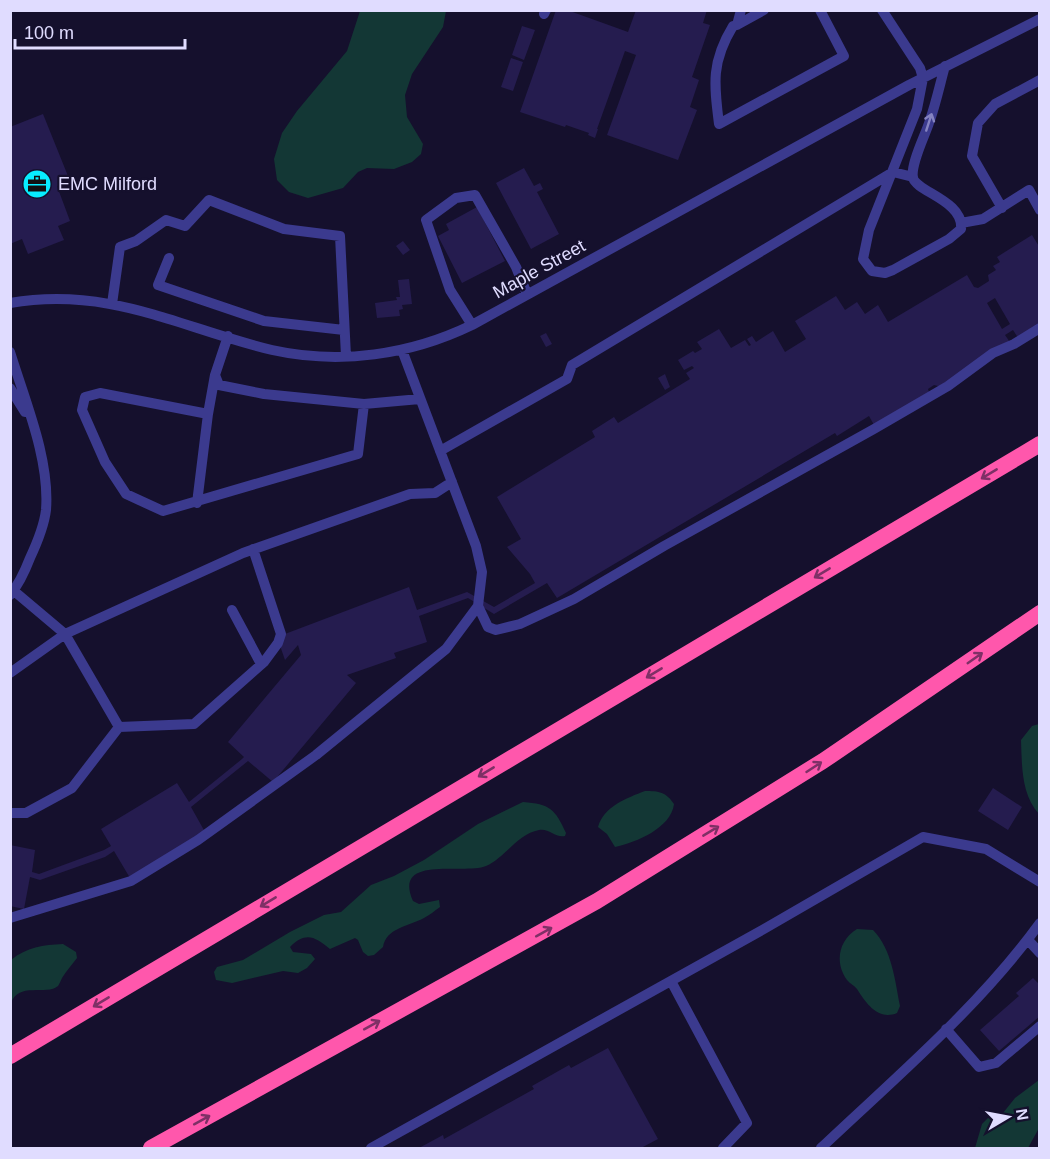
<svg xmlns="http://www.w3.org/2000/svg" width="1050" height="1159" font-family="Helvetica,sans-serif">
<rect width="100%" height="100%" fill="#15102d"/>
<path fill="#133735" d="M360,11H446L443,27L412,74L405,95L407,117L423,144L421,154L412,162L394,169L367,168L358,172L343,188L308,198L289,192L277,180L274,159L282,133L297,111L347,51Z
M1039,724H1040L1039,814C1021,794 1022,766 1021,740L1032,726Z
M645,791C659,791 666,792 674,804C671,828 637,842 615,847L607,834L598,827C604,806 627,798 645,791Z
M523,802C550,804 555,809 566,833L565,836C555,838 549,828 539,830C517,834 505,858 486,866C464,875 392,854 413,901L419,904L439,900L440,907C434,911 430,915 424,918C409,926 386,928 383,947L374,955L368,956L363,952L358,940L355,938L330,949C315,937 306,931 290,947L293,952L311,954L315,959L307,968L298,973L283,971L232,983L216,980L214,972L217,967L243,960L290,932L324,915L341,912L371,885L394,876L424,860L478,824Z
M857,929L873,930C892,949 895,981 900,1006L897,1013C878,1021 866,1003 857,989C854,985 850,984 847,980C834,962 839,940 857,929Z
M63,944L76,952L77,958C72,965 66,971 62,978C61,980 59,985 58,986C47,996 17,981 11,1004V960C27,947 43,945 63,944Z
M1039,1080V1128L1028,1148H975L982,1124L990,1116L1003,1113L1015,1098Z"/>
<path fill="#251c4f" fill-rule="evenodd" d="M556,10H567L628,32L636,10H707L703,23L710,25L692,77L699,80L690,107L697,110L678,160L607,135L636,55L625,51L597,129H598L595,138L588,135L589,133L566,125L565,127L520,112Z
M522,26L535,30L524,60L512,55Z
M511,58L523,62L513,91L501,87Z
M43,114L70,181L57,186L70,221L58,226L64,240L28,254L22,239L10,244V127Z
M524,168L534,186L540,183L543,189L537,192L559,234L531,249L496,183Z
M477,207L505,261L462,283L438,236L449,230L446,224Z
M1032,235L1040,248V330L1020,341L1013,330L1005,335L1012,345L942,387L934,385L928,389L929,392L874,425L869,416L837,436L835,433L557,598L547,583L494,614L468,598L419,616L427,642L394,653L396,658L347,675L356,683L273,782L248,761L191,807L205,832L130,878L114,851L105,857L40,880L30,877L24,909L10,906V845L35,850L32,872L39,874L104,850L111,846L101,829L177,783L189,802L242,759L244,757L228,742L301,655L298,645L285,660L277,637L409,587L417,610L467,592L494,607L535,583L530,574L507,547L521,539L497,497L595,437L592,431L614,417L618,423L690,379L686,373L694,368L692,366L684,370L678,360L693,351L695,353L702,349L697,342L719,329L731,348L745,340L749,346L751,345L747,339L752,336L756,342L773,331L785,352L806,339L795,321L836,296L845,310L857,302L865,314L878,305L888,322L967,275L974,287L978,288L989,281L988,275L996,270L993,266L1000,262L997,257ZM995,298L1010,324L1002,329L987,303Z
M403,241L410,250L403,255L396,246Z
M409,279L412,304L402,305L403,309L399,310L400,316L377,318L375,303L397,300L396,297H400L398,280Z
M546,333L552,344L546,347L540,336Z
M665,374L670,387L665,390L658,378Z
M993,788L1022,807L1008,830L978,811Z
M1033,978L1040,985V1016L999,1051L980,1030L1019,996L1016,993Z
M608,1048L658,1139L641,1148H419L443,1135L444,1139L534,1089L532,1086L569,1065L571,1068Z"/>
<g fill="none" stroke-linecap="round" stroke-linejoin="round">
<path stroke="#3b3a8e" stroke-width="10" d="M741,10L737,25L733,26C711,62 714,84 719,124L844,56L820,10
M882,10L914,59L920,68L923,78L917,109L869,230L863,259L872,271L885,273L893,270L949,239L961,229C964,201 917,192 913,178C910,164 926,134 930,120C936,103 940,84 945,66
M544,14L546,10
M737,25L764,10
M1002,208L972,156L978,123L986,114L995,104L1040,80
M961,223L983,219L1029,190L1040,210
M169,258L158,285L264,321L344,330
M10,303C111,286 180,328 272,350C340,365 410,355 472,325L909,85L1040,19
M112,304L120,247L136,241L166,220L185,226L209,200L284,229L340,236L346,356
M472,325L450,290L426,220L456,198L475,195L516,267L527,294
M228,336L215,375L219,385L264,394L364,404L420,399
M10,352C25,401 50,459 46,510C44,527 37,543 30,558C25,571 19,584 10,595
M215,375L208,414L100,393L85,397L82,410L105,462L126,494L163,511L358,454L364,404
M10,388L25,412
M440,451L567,379L572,365L893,172L913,177
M197,503L208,414
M253,549L281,634L278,643L264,662L194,724L119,727L65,634L243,553L410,494L435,493L452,482
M478,606L488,627L496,630L520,624L574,599L664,546L874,429L948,386L993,353L1014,344L1040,328
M232,610L261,664
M10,673L65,634L14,591
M10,813H26L72,788L119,727
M10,918L131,881L198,840L316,755L446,649L478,606L482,572L476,546L402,350
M1028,940L1040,953
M671,981L747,1123L723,1148
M946,1029L979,1067L996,1063L1040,1026
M371,1148L764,929L923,837L986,849L1040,882
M821,1148C896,1077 978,1008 1040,923"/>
<path stroke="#ff57ac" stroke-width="16" d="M10,1056L1040,444
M151,1148L597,901L823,761L1040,613"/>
</g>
<defs><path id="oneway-shaft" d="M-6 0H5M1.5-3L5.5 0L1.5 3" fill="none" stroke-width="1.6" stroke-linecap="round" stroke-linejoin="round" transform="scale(1.5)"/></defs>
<use stroke="#8583c1" href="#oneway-shaft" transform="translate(929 122) rotate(-72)"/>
<g stroke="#7e3066">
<use href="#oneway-shaft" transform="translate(989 474) rotate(149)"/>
<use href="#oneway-shaft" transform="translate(822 573) rotate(149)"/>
<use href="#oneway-shaft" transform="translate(975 658) rotate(-35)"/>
<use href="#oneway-shaft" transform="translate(654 673) rotate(149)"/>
<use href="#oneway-shaft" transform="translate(814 767) rotate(-33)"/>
<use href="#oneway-shaft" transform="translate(486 772) rotate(149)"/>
<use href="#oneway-shaft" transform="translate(711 831) rotate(-31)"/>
<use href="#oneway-shaft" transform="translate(268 902) rotate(149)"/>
<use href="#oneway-shaft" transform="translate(544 932) rotate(-29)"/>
<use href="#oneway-shaft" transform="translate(101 1002) rotate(149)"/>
<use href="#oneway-shaft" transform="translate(372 1025) rotate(-29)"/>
<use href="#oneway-shaft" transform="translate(202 1120) rotate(-29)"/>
</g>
<defs>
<g id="office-disc" transform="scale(1.5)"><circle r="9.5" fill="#08ecff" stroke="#15102d"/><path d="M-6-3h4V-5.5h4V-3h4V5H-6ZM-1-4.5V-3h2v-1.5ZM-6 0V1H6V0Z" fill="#111"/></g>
</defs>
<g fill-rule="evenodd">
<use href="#office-disc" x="37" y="184"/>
</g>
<g text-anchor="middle" stroke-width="4.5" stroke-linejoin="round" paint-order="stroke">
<g font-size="18" fill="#e0dcff" stroke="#15102d" text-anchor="start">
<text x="58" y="190">EMC Milford</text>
</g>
<g font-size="18" fill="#e0dcff" stroke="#15102d">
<text transform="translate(539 269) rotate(-29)" y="6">Maple Street</text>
</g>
</g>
<rect width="1050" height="1159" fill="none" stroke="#e0dcff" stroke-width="24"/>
<g transform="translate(1008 1117) rotate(80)" stroke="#15102d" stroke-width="4.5" paint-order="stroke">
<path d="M0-4.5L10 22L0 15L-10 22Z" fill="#e0dcff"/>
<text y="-9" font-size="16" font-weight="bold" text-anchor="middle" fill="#e0dcff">N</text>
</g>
<path d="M15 39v9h170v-9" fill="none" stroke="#e0dcff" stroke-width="3"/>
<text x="24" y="39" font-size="18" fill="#e0dcff" stroke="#15102d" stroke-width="4.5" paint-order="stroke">100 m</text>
</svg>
